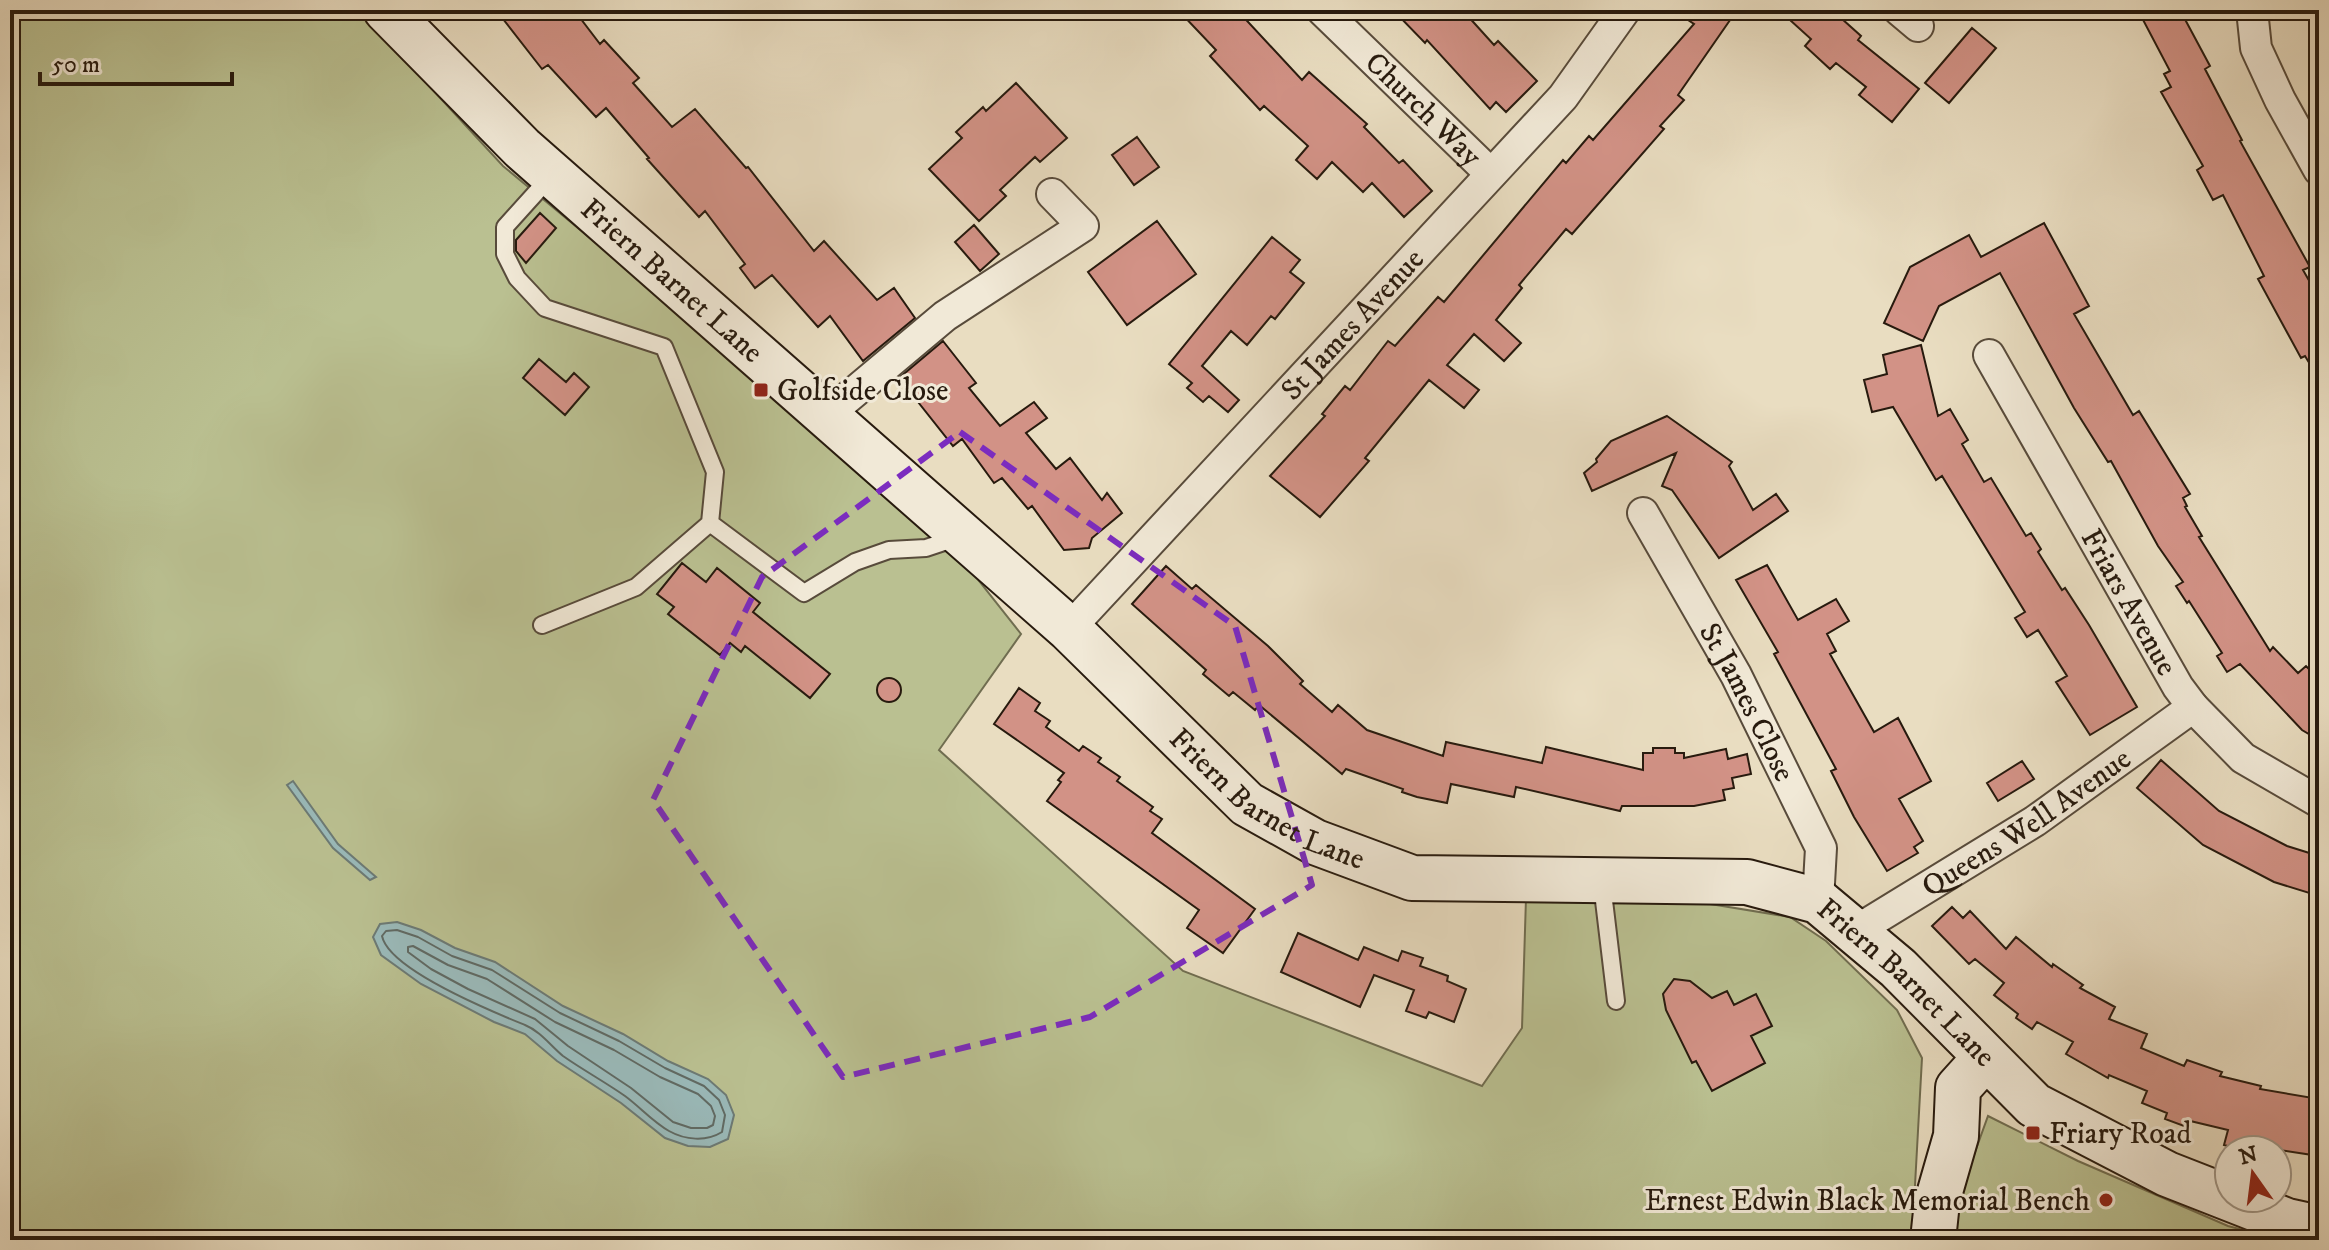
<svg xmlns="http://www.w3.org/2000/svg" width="2329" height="1250" font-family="'IM FELL DW Pica',serif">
<rect width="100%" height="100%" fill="#e9ddc1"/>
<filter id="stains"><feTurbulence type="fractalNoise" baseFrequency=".0025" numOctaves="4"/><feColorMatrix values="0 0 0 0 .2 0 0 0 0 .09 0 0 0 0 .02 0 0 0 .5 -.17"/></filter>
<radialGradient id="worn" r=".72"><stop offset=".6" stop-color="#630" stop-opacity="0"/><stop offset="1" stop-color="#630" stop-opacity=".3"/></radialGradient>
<path fill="#bac091" stroke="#706d50" stroke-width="2" d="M10,10H359L503,166L930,519L1021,634L939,750L1183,971L1482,1086L1522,1028L1526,898L1698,902L1790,917L1826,941L1897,1010L1922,1058L1912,1240H10Z
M1988,1116L2078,1161L2228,1226L2281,1240H1952L1957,1202Z"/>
<path fill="#9ababa" stroke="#6c7a75" stroke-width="2" d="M293,781L338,844L376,877L370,880L333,848L287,785Z
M397,922L421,930L455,948L495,962L563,1006L623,1034L668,1061L708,1079L726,1095L734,1115L728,1139L710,1147L688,1146L665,1138L621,1103L557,1061L525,1034L494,1022L421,984L381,955L373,937L380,924Z"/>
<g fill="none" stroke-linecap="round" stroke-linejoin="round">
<path stroke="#606a64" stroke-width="2" d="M397,930L418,937L452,956L492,970L560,1013L619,1041L665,1068L704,1086L719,1100L725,1115L722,1132C706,1142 685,1140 669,1131C653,1122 640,1107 625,1096C605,1082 583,1070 563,1056C551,1046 540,1031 525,1025C493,1012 389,970 382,936L386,931Z
M413,946L448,965L487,979L555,1022L614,1050L660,1077L698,1094L711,1106L715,1116L713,1125L707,1128H691L673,1122L631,1088L568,1046L535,1019L468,989L431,969L408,952V947Z"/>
</g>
<path fill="#d29286" stroke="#271a0e" stroke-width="2" d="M496,10H574L600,44L604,40L639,78L633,83L672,127L695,109L746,168L748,167L814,251L824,241L877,300L894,288L915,318L863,361L830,316L818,327L772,275L755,288L740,268L745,264L705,211L699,217L647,159L649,158L606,108L596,117L548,65L542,69Z
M1178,10H1237L1302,80L1309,72L1367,124L1364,127L1399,163L1403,160L1432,191L1404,217L1372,183L1363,192L1332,162L1317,179L1296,160L1308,146L1264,106L1260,110L1210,56L1216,50Z
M1393,10H1451L1460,19L1466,14L1494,45L1498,41L1537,81L1506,112L1496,102L1490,109L1427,40L1425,43Z
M1673,10H1737L1678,95L1684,100L1660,126L1664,129L1572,234L1566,229L1519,285L1522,288L1496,320L1521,343L1504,361L1474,334L1447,365L1479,390L1464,408L1429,380L1365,458L1369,461L1320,517L1270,476L1325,416L1322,414L1345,386L1350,390L1388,341L1395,346L1438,297L1444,302L1563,160L1566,163L1589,136L1593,140L1694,24Z
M1779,10H1832L1861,36L1858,40L1919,89L1892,122L1859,95L1866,87L1836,63L1830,69L1805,46L1811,39Z
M2153,10H2180L2210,66L2205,69L2242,140L2240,141L2310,267L2303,270L2319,298V379L2305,356L2301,358L2258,279L2264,276L2223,195L2213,200L2197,170L2203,166L2161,92L2171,87L2164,74L2170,71L2141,16Z
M1972,28L1996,48L1949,103L1925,83Z
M1016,83L1067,138L1040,162L1035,157L1000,190L1006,196L979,221L929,169L962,138L956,132L983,107L986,111Z
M1137,137L1159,167L1134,185L1112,155Z
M540,213L556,228L526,263L516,251V240Z
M1157,221L1196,274L1127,325L1088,272Z
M2044,223L2089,306L2074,314L2133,415L2139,411L2190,494L2183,498L2187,506L2185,507L2202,536L2199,537L2270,651L2273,647L2298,673L2306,666L2319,679V740L2302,730L2240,664L2227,672L2217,656L2222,653L2189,601L2187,603L2176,586L2183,582L2158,546L2111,461L2108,462L2074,408L2000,273L1939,306L1923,341L1884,323L1910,267L1969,235L1981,257Z
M974,225L999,254L980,271L955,242Z
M1272,237L1300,260L1290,272L1304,283L1275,319L1271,316L1247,345L1231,331L1202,366L1239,400L1228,412L1209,396L1203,402L1187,388L1192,383L1169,364Z
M943,341L976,383L969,388L1000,426L1034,402L1047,418L1026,433L1056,469L1070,458L1102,500L1107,493L1122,513L1092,538L1089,548L1064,550L1032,506L1028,509L1002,478L994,483L962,439L953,446L899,378Z
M1921,345L1938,416L1950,409L1968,440L1962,444L1984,482L1991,478L2026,536L2031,533L2041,549L2038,552L2062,590L2065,588L2089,625L2137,707L2090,735L2056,682L2067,676L2038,630L2027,637L2015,618L2025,612L1942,476L1936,480L1893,407L1872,412L1864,380L1887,374L1883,355Z
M539,359L566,382L574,373L589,387L565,415L523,378Z
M1667,416L1732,462L1729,466L1753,510L1776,494L1788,511L1719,558L1672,490L1662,486L1676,453L1592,491L1584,473L1597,462L1596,459L1611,441Z
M682,563L706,582L717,568L760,603L753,612L830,674L810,698L745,646L741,652L730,643L720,655L668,614L674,607L657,594Z
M1767,565L1798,620L1836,599L1849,621L1827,634L1836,651L1830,654L1874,732L1898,718L1931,781L1899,799L1923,841L1914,847L1918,853L1887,871L1854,817L1831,771L1836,769L1774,654L1778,652L1736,580Z
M1166,566L1192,589L1196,585L1268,646L1303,681L1300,684L1332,712L1338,705L1367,730L1443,756L1446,742L1542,763L1546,747L1643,770V753H1653V748H1675V753H1684V758L1726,749L1728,759L1747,754L1751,774L1732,778L1734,788L1723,790L1725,800L1694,806H1622L1620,811L1516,787L1514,797L1451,784L1447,803L1417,797L1402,792L1403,789L1346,769L1342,774L1259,705L1255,710L1233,692L1229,696L1203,674L1206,670L1132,604Z
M877 690a12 12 0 1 1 24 0a12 12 0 1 1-24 0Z
M1019,688L1040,703L1035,711L1050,721L1046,727L1079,751L1083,746L1101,758L1098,762L1120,777L1117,781L1153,807L1150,811L1162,819L1152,833L1255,909L1223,953L1187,928L1199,910L1047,801L1061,782L1058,780L1064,773L994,724Z
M2161,760L2219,811L2287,846L2319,856V896L2274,882L2203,845L2137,788Z
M2022,761L2034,779L1998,801L1987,783Z
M1952,907L1963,918L1970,911L2006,949L2016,937L2052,967L2053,964L2083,985L2080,988L2115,1007L2109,1019L2147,1034L2141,1048L2184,1066L2187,1060L2222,1072L2220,1076L2261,1086L2260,1089L2319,1099V1156L2279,1150H2242L2224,1145L2228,1130L2186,1120L2184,1126L2165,1119L2167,1113L2142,1103L2147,1091L2109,1075L2108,1078L2066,1054L2073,1042L2037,1022L2032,1029L2016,1018L2018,1014L1994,995L2004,983L1975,959L1969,964L1932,926Z
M1298,933L1358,960L1364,947L1398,961L1402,951L1423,958L1420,966L1448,976L1447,981L1466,989L1454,1022L1429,1012L1426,1018L1406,1011L1414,990L1374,975L1360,1007L1281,972Z
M1674,979L1690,981L1712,998L1727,991L1734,1005L1756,994L1772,1026L1751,1036L1765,1063L1712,1091L1696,1061L1692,1063L1666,1010L1663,994Z"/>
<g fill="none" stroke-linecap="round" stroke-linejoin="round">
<g stroke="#584b3b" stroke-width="20">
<path id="lane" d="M710,523L804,593L855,562L889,550L926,548L956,538
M542,625L636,587L710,523L715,472L664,347L545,308L517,278L505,254V227L551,176
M1602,884L1616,1001"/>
</g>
<g stroke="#584b3b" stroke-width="34">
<g id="street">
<path id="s1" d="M1322,10L1491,174"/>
<path d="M1899,10L1918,26"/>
<path d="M2252,10L2256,48L2280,100L2319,170"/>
<path id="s2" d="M1989,355L2178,687L2193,707L2243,758L2319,802"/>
<path d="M827,415L945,316L1083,226L1052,194"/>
<path id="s3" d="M1643,513L1736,675L1821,848L1818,901"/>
<path id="s4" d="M1069,629L1563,97L1625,10"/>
<path id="s5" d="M1854,932L2035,821L2193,707"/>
</g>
</g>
<g stroke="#271a0e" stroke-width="48">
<g id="secondary">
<path id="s6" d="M386,10L522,148L1069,629L1247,804L1315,842L1412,878L1747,882L1818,901L1898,968L2034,1105L2167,1174L2287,1221L2319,1228"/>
<path d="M1933,1240L1937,1202L1956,1136L1958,1088L1985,1058"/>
</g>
</g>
<use href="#lane" stroke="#f1e9d7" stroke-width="16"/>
<use href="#street" stroke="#f1e9d7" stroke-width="30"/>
<use href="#secondary" stroke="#f1e9d7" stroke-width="44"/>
</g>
<path fill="none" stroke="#7b2cbf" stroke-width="6" stroke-dasharray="16 10" stroke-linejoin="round" d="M960,432L1235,626L1312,885L1090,1017L843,1077L653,800L762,577Z"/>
<g fill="#8f2418" stroke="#f1e9d7" stroke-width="3">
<rect x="753" y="382" width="16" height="16" rx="4"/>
<rect x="2025" y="1125" width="16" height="16" rx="4"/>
<circle cx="2106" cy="1200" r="8"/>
</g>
<g text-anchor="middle" stroke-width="6" stroke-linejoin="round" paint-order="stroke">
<g font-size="30" fill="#271a0e" stroke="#f1e9d7">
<text dy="10" stroke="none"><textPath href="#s1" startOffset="142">Church Way</textPath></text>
<text dy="10" stroke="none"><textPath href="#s6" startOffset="394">Friern Barnet Lane</textPath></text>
<text dy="10" stroke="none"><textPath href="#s4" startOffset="416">St James Avenue</textPath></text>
<text dy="10" stroke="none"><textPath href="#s2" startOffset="284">Friars Avenue</textPath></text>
<text dy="10" stroke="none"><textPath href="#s3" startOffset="216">St James Close</textPath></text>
<text dy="10" stroke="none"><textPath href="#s6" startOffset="1186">Friern Barnet Lane</textPath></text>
<text dy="10" stroke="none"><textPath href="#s5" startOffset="204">Queens Well Avenue</textPath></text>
<text dy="10" stroke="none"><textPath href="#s6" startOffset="1882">Friern Barnet Lane</textPath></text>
</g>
<g font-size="30" fill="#271a0e" stroke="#f1e9d7" text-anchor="start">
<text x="777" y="400">Golfside Close</text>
<text x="2049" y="1143">Friary Road</text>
<text x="2090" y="1210" text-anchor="end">Ernest Edwin Black Memorial Bench</text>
</g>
</g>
<rect width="2329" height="1250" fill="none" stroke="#e9ddc1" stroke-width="40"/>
<rect x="12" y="12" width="2305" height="1226" fill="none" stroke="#271a0e" stroke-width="4"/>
<rect x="20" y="20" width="2289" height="1210" fill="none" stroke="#271a0e" stroke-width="2"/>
<g transform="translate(2253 1174) rotate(346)"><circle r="38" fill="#f1e9d7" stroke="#a09687" stroke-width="2"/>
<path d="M0-6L14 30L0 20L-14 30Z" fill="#8f2418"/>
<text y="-12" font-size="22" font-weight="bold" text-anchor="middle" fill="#271a0e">N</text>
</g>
<path d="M40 72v12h192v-12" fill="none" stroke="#271a0e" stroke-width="4"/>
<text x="52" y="72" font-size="24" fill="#271a0e" stroke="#f1e9d7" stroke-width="6" paint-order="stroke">50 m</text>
<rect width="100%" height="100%" filter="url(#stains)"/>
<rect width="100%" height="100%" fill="url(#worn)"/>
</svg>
